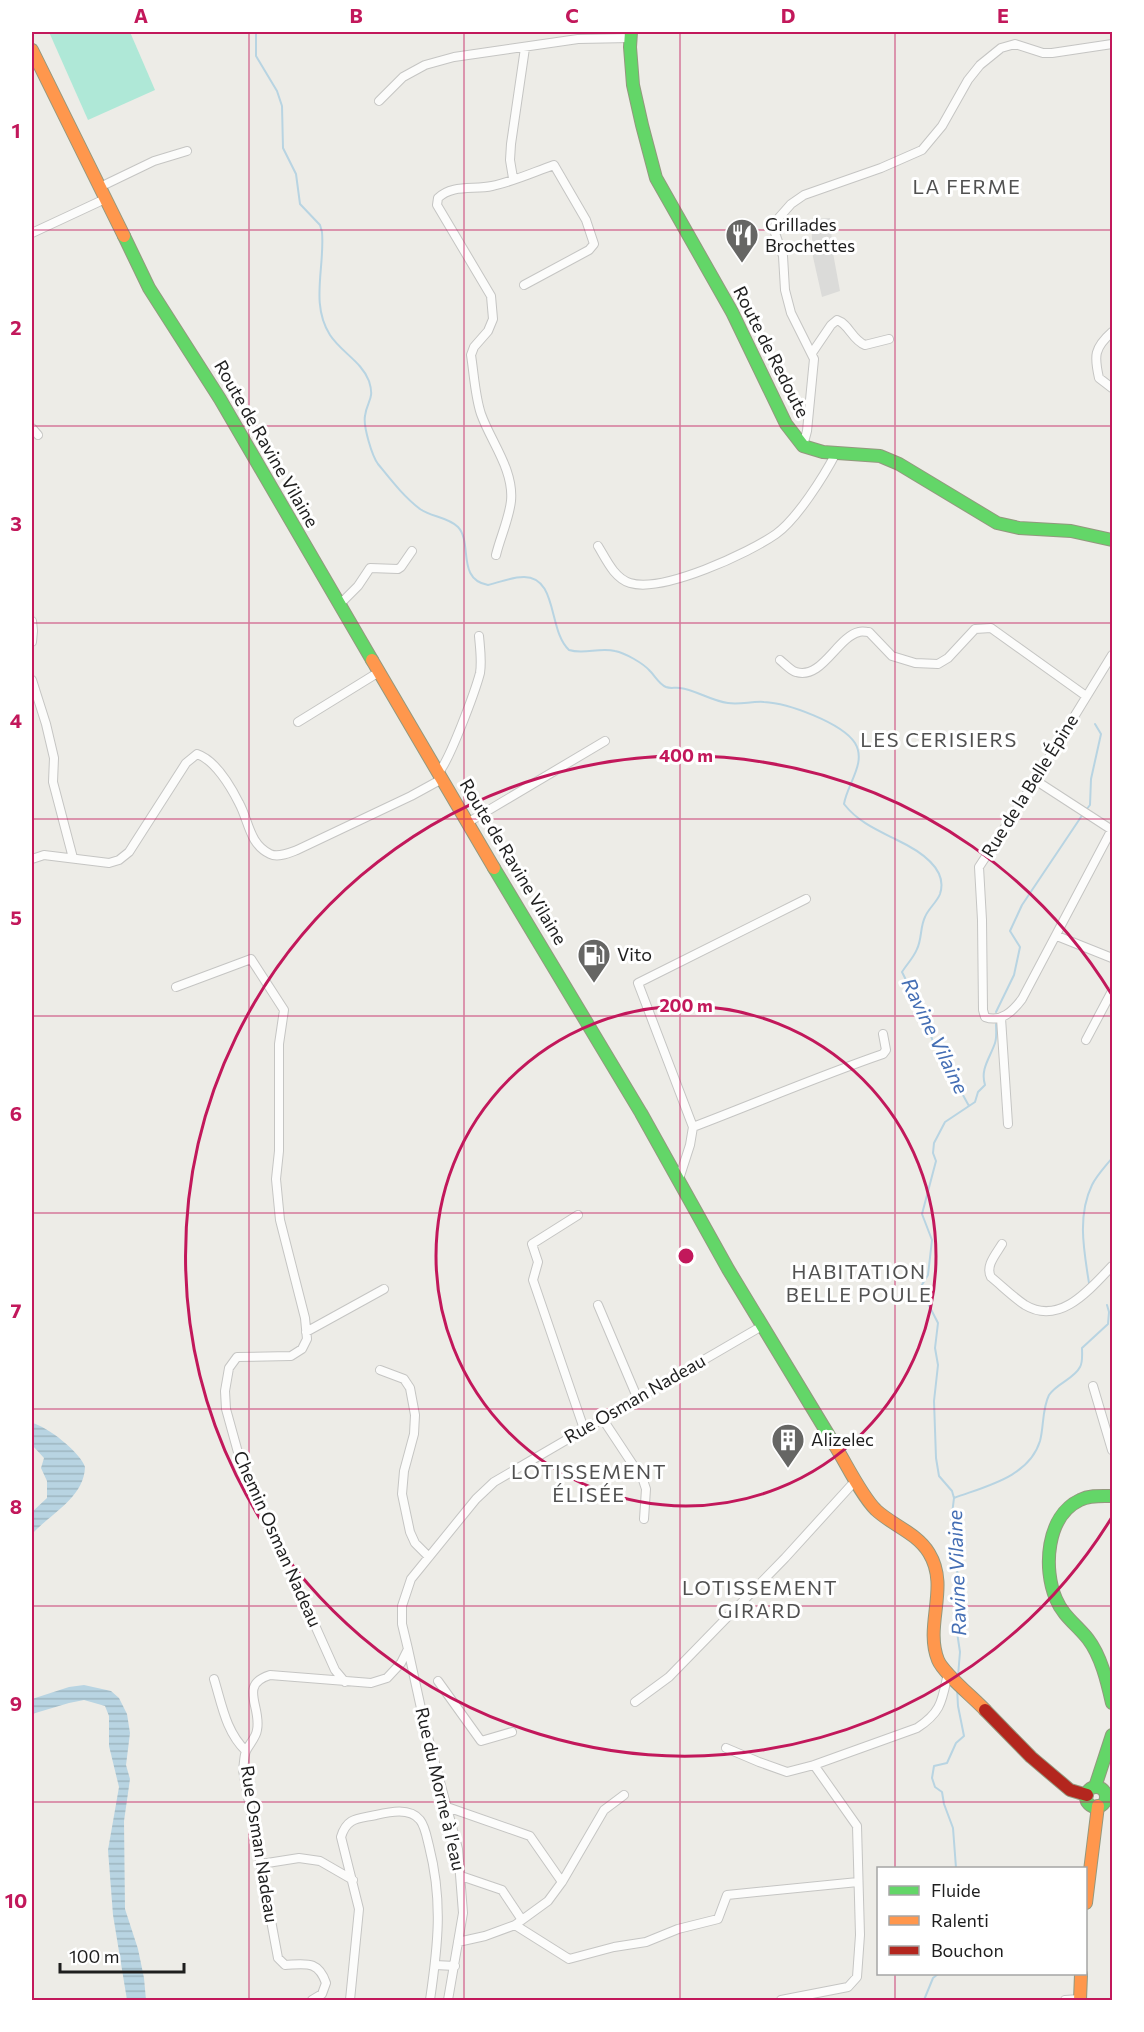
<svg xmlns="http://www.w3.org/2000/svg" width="1144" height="2032" font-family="Commissioner,sans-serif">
<defs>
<pattern id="water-rules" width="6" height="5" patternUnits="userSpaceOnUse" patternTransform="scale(1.5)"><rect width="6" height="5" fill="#b8d4e2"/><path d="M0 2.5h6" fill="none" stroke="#9eb6c1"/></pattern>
</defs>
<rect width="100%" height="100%" fill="#edece7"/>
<path fill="#afe8d7" d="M49,32H130L155,90L88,120Z"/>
<path fill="#dbdbd9" d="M830,218L833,253L840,291L822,297L813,257L811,219Z"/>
<path fill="url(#water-rules)" d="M32,1423C47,1426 81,1453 85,1467C84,1498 50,1514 32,1534V1512L47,1498V1481L41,1468L44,1458L32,1445Z
M84,1685L111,1691L119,1698L127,1714L130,1733L126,1765L130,1779L124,1821L125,1909L138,1949L144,1978L146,2000H127L113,1915L108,1850L119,1787L109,1746V1716L105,1706L84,1700L69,1703L32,1714V1699L69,1687Z"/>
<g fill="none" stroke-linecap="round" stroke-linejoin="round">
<path stroke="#b8d4e2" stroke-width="2" d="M256,32V56L277,91L282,106L283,148L296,174L300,204L320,225L322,232C325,267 310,304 330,335C341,352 362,362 369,381C375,400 367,400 365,416C363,426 372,456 378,464C391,480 404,497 420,509C431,517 448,517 458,527C473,543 456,579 488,585C501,582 511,577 524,577C558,577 548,631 569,650C584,655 599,647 615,651C625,653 643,663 650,671C655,676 659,684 666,687C671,689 675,687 680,688C696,690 711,701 728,703C740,705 752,701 764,702C788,703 842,723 855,743C867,763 847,784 844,804C858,822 877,830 897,840C916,849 949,867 940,894C937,902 928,909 925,917C920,927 922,939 917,949C914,957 907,964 902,972L906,980L922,1003L932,1039L969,1106L945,1122L934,1143L933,1153L936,1161L922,1214L932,1240L928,1275L920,1288L938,1323L935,1348L938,1365L934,1401L936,1458L939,1476L952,1491L954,1498L951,1522L960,1593L956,1608L955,1619L960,1652L958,1676
M1086,810L1090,805L1091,779L1101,734L1095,724
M996,1012L1014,975L1020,947L1010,931L1022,905L1083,814
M969,1106L975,1102L978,1092L985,1085C980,1069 990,1058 995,1043C997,1037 996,1030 996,1024
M1089,1283C1084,1251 1077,1216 1092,1185C1097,1175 1105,1167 1112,1158
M954,1498C986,1486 1029,1477 1040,1441C1044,1426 1042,1409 1049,1395C1057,1383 1074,1379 1080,1367C1083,1362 1082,1354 1082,1348L1108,1324L1109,1312L1107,1305
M956,1868L953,1828L944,1804L942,1792L935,1787L932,1778L934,1766L947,1763L956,1743L964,1736L958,1706L957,1688
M924,2000L933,1978L938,1974"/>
<g stroke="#c5c5c3" stroke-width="10">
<path id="street" d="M379,101L403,77L425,65L454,57L578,39L631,38
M513,178L510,160L511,144L525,48
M100,187L154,161L187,151
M32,233L105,199
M1112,332C1094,348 1094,356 1099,378L1112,388
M812,353L831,325L837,320C849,324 852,340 865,345L889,339
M32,428L38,435
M803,446L807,431L814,359L791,313L785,290L783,256L774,230L776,221L791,204L804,195L881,168L922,150L942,126L968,80L980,65L1001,48L1015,44L1043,53H1052L1112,44
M598,546C606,559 614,578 630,583C663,593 749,553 776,534C797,519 824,476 836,453
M496,555C500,538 509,519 511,501C514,470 491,442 481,414C475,396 474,374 471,355L474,347L488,331L493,319L491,296L437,205L438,198C452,184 474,190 492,186C512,182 534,172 554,165L586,220L594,244L589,250L524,285
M339,605L358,586L370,568L398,569L401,567L412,551
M32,621L33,631L32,642
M1112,655L1026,795L979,867L982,920L983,1010L985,1017C1001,1023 1013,1011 1022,999L1112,829
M780,660C785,664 791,671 796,672C822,680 837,637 859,632C862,631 866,632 869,632L892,656L915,663L938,664L948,658L975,629L991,628L1086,696
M32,680L46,724L54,758L53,782L73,858
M298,722L379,672
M439,772C450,759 475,692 480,673C482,661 480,648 479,636
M1035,780L1112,830
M467,823L605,741
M32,859L44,855L109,863L119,860L129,852L186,763L197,754C215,760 231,787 239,803C249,821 249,844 270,854C278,858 289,853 297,850L411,796L442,779
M1057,936L1112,958
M176,987L251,959L284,1010L279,1044V1151L276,1179L280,1220L305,1318L307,1339L302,1349L291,1356L237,1357L229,1368L225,1391L226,1409L239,1456L335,1670L345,1682
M1001,1018L1008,1124
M1086,1040L1112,991
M693,1127C756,1103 819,1076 883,1054L886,1050L883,1034
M679,1179L690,1145L693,1127L638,983L806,899
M578,1215L532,1244L538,1262L533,1280L584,1429
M1002,1244C996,1254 985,1266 991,1277C1002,1286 1013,1297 1025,1305C1060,1326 1090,1289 1112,1266
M598,1305L637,1397
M306,1332L384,1289
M380,1370L404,1379L410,1388L415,1415L414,1434L404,1471L402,1494L410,1532L415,1543L429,1557
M1093,1386L1112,1450
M602,1418L643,1480L646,1489L644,1519
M408,1649L424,1722L458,1849L463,1913L448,2000
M214,1679C222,1705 226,1732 246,1751
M438,1681L481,1741L512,1732
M635,1702L669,1677L785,1558L856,1480
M726,1748L759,1762L787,1772L814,1765L917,1728C942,1712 942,1700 948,1673
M447,1807L530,1836L562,1882
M261,1864L299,1858L320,1861L353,1880
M461,1876L502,1890L522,1920
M515,1925L569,1959L614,1947L646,1942L678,1929L718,1919L727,1895L858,1882
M458,1942L485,1936L515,1925L548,1901L562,1882L604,1810L624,1795
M435,1965L455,1966
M312,2000L322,1994L326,1983C318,1960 306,1964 285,1965L278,1958L243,1770C244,1764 244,1756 246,1751C249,1744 256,1738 257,1730C262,1707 238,1685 270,1675L371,1683L387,1678L401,1663L408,1649L402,1624V1606L411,1579L476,1499L494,1482L762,1326
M350,2000L359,1909L341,1837C347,1817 358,1819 376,1815C389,1812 410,1807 420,1820C425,1826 427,1838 429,1846C443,1901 438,1945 430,2000
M781,2000L848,1987L857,1977L860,1935L857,1826L814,1765
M1065,2000L1080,1999"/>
</g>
<g stroke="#93987e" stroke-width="14">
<path id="fast" d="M631,32L630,47L633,85L642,125L656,178L732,312L786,424L803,446L823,452L880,456L899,464L997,523L1019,528L1071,531L1112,540
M124,236L149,288L220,399L372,660
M494,868L641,1113L728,1269L834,1444
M1112,1496C1101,1496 1090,1495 1080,1500C1046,1516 1043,1569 1056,1599C1063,1616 1077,1625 1088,1639C1101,1656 1107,1681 1112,1703
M1095,1787L1112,1735
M1086 1797a10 10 0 1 1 20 0a10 10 0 1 1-20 0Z"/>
</g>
<g stroke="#93987e" stroke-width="14">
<path id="slow" d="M32,50L124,236
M372,660L494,868
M834,1444C846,1463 861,1495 876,1510C892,1525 917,1533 929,1553C950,1587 924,1625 938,1660C943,1673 975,1699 985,1710
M1086,1903L1098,1806
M1080,2000L1081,1974"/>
</g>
<g stroke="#93987e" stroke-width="14">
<path id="jam" d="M985,1710L1031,1757L1070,1790L1087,1795"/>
</g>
<use href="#street" stroke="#fcfcfb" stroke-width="8"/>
<use href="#fast" stroke="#63d668" stroke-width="12"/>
<use href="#slow" stroke="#ff974d" stroke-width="12"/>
<use href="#jam" stroke="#b3261e" stroke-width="12"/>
</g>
<path fill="none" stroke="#c2185b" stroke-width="1.5" stroke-opacity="0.55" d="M249,32V2000M464,32V2000M680,32V2000M895,32V1868M32,230H1112M32,426H1112M32,623H1112M32,819H1112M32,1016H1112M32,1213H1112M32,1409H1112M32,1606H1112M32,1802H1112M895,1974V2000"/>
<g fill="none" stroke="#c2185b" stroke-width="3">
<circle cx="686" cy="1256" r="250"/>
<path d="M1112 1517A500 500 0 1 1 1112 995"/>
</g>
<defs>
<g id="restaurant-pin" transform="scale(1.725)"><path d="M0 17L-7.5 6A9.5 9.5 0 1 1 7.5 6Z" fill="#666664" stroke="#fff"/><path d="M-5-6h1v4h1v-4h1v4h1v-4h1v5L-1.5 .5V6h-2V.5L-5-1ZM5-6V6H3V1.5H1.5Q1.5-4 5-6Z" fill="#fff"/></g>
<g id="fuel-pin" transform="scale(1.725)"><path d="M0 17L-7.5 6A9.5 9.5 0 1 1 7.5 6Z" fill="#666664" stroke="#fff"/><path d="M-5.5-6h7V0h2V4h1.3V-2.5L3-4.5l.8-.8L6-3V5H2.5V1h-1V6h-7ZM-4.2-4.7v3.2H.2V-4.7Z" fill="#fff"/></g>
<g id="building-pin" transform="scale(1.725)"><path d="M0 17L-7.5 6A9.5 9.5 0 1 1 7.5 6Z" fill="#666664" stroke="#fff"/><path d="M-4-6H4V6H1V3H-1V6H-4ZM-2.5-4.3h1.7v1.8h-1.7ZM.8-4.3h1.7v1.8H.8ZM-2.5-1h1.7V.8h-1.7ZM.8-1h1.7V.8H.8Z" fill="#fff"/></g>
</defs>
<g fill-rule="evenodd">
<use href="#restaurant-pin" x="742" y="235"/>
<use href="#fuel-pin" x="594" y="955"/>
<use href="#building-pin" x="788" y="1440"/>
</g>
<g text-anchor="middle" stroke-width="6" stroke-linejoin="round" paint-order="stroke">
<g font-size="18" fill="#1e1e1e" stroke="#fff" text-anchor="start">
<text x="765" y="231">Grillades<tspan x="765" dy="21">Brochettes</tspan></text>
<text x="617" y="961">Vito</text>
<text x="811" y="1446">Alizelec</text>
</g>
<g font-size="18" fill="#1e1e1e" stroke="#fff">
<text transform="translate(771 352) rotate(63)" y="6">Route de Redoute</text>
<text transform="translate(266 444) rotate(60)" y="6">Route de Ravine Vilaine</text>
<text transform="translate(1030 786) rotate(-58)" y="6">Rue de la Belle Épine</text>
<text transform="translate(513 862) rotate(59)" y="6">Route de Ravine Vilaine</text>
<text transform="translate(635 1399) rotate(-30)" y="6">Rue Osman Nadeau</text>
<text transform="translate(277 1539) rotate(66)" y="6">Chemin Osman Nadeau</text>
<text transform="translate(440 1789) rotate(77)" y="6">Rue du Morne à l'eau</text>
<text transform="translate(259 1844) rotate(81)" y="6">Rue Osman Nadeau</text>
</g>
<g font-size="20" letter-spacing="1.5" fill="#515151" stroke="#fff">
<text x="967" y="194">LA FERME</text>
<text x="939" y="747">LES CERISIERS</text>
<text x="859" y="1279">HABITATION<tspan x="859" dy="23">BELLE POULE</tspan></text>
<text x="589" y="1479">LOTISSEMENT<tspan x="589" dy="23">ÉLISÉE</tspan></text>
<text x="760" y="1595">LOTISSEMENT<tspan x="760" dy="23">GIRARD</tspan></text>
</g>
<g font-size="20" font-style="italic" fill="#446eb4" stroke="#fff">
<text transform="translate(935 1036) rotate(64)" y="7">Ravine Vilaine</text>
<text transform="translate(957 1573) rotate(-92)" y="7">Ravine Vilaine</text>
</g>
</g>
<circle cx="686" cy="1256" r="9" fill="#c2185b" stroke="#fff" stroke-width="3"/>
<g font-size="18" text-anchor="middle" font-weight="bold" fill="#c2185b" stroke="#fff" stroke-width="6" stroke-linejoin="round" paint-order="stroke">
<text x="686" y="762">400 m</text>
<text x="686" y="1012">200 m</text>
</g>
<rect width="1144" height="2032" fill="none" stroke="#ffffff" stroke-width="66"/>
<rect x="877" y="1867" width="210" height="108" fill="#ffffff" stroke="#a5a5a5" stroke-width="1.5"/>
<rect x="889" y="1886" width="30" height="9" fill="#63d668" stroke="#a5a5a5" stroke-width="1.5"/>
<text x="931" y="1897" font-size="18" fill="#1e1e1e">Fluide</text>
<rect x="889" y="1916" width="30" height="9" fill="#ff974d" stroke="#a5a5a5" stroke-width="1.5"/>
<text x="931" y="1927" font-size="18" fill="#1e1e1e">Ralenti</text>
<rect x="889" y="1946" width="30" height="9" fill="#b3261e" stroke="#a5a5a5" stroke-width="1.5"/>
<text x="931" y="1957" font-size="18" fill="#1e1e1e">Bouchon</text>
<path d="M60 1963v9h124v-9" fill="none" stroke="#1e1e1e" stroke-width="3"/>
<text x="69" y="1963" font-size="18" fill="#1e1e1e" stroke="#ffffff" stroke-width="4.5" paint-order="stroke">100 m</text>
<rect x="33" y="33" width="1078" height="1966" fill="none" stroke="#c2185b" stroke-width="2"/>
<g font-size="20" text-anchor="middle" font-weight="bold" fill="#c2185b">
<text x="141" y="23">A</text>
<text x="356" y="23">B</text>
<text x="572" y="23">C</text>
<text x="788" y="23">D</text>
<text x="1003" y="23">E</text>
<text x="16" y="138">1</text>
<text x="16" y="335">2</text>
<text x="16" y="531">3</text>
<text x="16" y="728">4</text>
<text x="16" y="925">5</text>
<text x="16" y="1121">6</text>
<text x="16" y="1318">7</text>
<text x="16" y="1514">8</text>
<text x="16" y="1711">9</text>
<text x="16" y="1908">10</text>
</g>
</svg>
